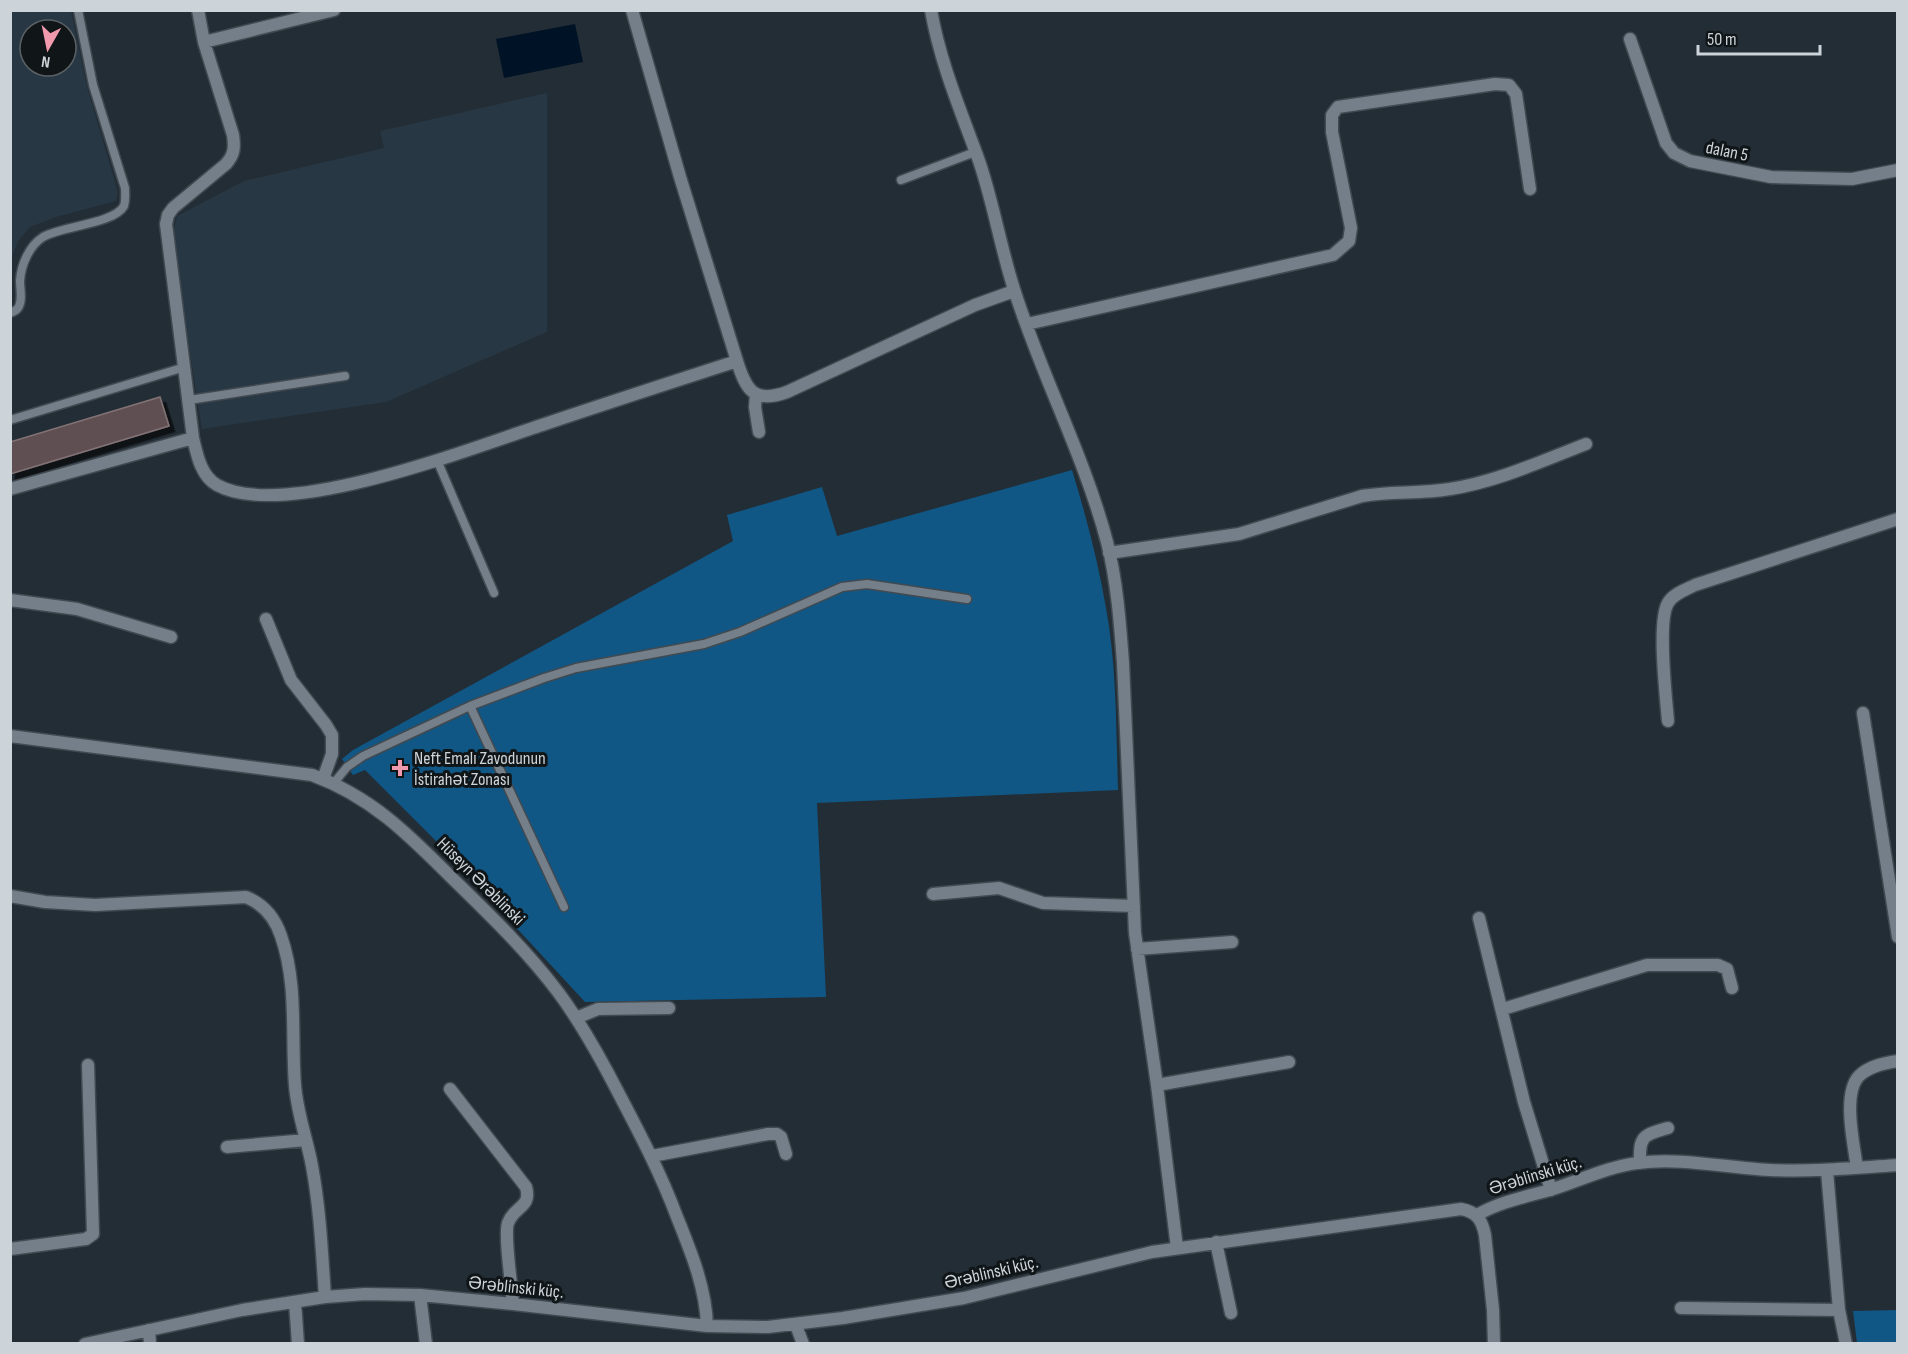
<svg xmlns="http://www.w3.org/2000/svg" width="1908" height="1354" font-family="'Sofia Sans Condensed',sans-serif">
<defs>
<filter id="shadow"><feDropShadow dx="5.5" dy="5.5" stdDeviation="0" flood-color="#0009"/></filter>
</defs>
<rect width="100%" height="100%" fill="#232d35"/>
<path fill="#283744" fill-rule="evenodd" d="M11,10L71,11L87,87L118,192L116,201L56,217L30,227L18,241L11,259ZM30,30H66V66H30Z
M547,93V332L386,402L202,429L172,238L177,216L244,181L384,148L380,131Z"/>
<path fill="#105785" d="M1072,470C1086,516 1098,561 1106,608C1117,668 1116,730 1118,790L817,803L826,997L585,1002L438,843L365,770L353,775L342,759L353,750L733,541L727,515L822,487L837,536Z
M1897,1310V1343H1857L1853,1311Z"/>
<path fill="#001326" d="M575,24L583,62L504,78L496,39Z"/>
<path fill="#5e5052" stroke="#837376" stroke-width="1.5" filter="url(#shadow)" d="M160,397L169,426L10,474V442Z"/>
<g fill="none" stroke-linecap="round" stroke-linejoin="round">
<g stroke="#424a51" stroke-width="11">
<path id="lane" d="M901,180L975,152
M10,313C13,312 16,311 18,308C23,301 20,289 20,281C21,265 29,246 43,237C61,226 114,224 124,206C126,200 125,194 125,188L93,85L78,10
M189,400L345,376
M10,420L185,367
M437,460L494,593
M470,706L564,907
M333,784L347,767L363,756L470,706L544,678L576,668L704,644L740,632L842,587L867,584L967,599"/>
</g>
<g stroke="#424a51" stroke-width="15">
<path id="street" d="M198,10L204,42L233,135C235,148 234,155 226,164L173,208L168,215L166,224L193,438C197,455 201,476 217,485C284,522 471,448 542,425C607,403 672,382 737,361
M632,10L680,177L737,361C746,390 754,404 787,392L975,305L1014,291
M931,10C940,62 960,109 978,158C993,200 1000,246 1014,289C1041,375 1084,455 1107,542C1117,581 1120,623 1123,663L1135,933L1157,1085L1177,1248
M1630,39L1666,143L1674,153L1690,161L1771,177L1852,179L1898,170
M204,42L334,10
M1027,324L1333,255L1349,241L1351,228L1332,132V115L1338,107L1495,84L1509,85L1516,94L1530,189
M756,394L755,407L759,432
M10,489L193,438
M1109,553L1239,534L1362,496C1391,491 1421,494 1450,489C1496,482 1542,461 1586,444
M10,600L77,609L171,637
M266,619L291,680L326,725L332,735V754L323,779
M1863,713L1898,937
M1668,721C1666,697 1657,621 1668,603C1673,594 1685,590 1695,585L1898,519
M10,736L312,775C372,797 409,835 453,879C490,915 527,951 558,992C582,1024 601,1059 619,1094C640,1134 661,1174 677,1217C691,1252 706,1288 707,1326
M933,894L999,888L1043,903L1134,906
M10,896L45,902L95,905L246,897C263,904 275,918 281,936C298,985 291,1035 295,1085C297,1113 307,1139 312,1166C320,1209 322,1253 325,1297
M1479,918L1524,1102L1551,1190
M1137,949L1232,942
M1503,1009L1647,965H1718L1727,969L1732,988
M576,1018L598,1009L669,1008
M1157,1085L1289,1062
M450,1089L526,1187C532,1208 514,1206 508,1223C504,1235 512,1288 513,1304
M227,1147L306,1140
M652,1156L768,1134H777L781,1137L786,1154
M1640,1163C1639,1136 1643,1135 1668,1128
M1857,1168C1854,1145 1842,1094 1859,1076C1869,1066 1884,1063 1898,1061
M1827,1171L1839,1310L1846,1344
M1477,1215C1499,1202 1525,1197 1550,1190C1579,1181 1607,1167 1637,1163C1682,1157 1726,1168 1770,1170C1812,1172 1855,1168 1898,1165
M1216,1242L1231,1313
M10,1249L86,1239L93,1234L88,1065
M420,1295L426,1344
M295,1302L298,1344
M1681,1308L1839,1310
M796,1325L803,1344
M149,1330L150,1344
M85,1344L242,1310L325,1297L365,1294L420,1295L513,1304L707,1326L768,1327L843,1318L964,1298L1152,1252L1461,1209C1477,1212 1482,1220 1485,1235L1493,1310L1494,1344"/>
</g>
<use href="#lane" stroke="#747f89" stroke-width="8"/>
<use href="#street" stroke="#747f89" stroke-width="12"/>
</g>
<path fill="#f29aad" stroke="#101518" stroke-width="2" d="M397 759h6v6h6v6h-6v6h-6v-6h-6v-6h6z"/>
<g text-anchor="middle" stroke-width="6" stroke-linejoin="round" paint-order="stroke">
<g font-size="18" fill="#cdd4d9" stroke="#101518">
<text transform="translate(1727 151) rotate(11)" y="6">dalan 5</text>
<text transform="translate(481 881) rotate(45)" y="6">Hüseyn Ərəblinski</text>
<text transform="translate(1535 1175) rotate(-17)" y="6">Ərəblinski küç.</text>
<text transform="translate(991 1272) rotate(-13)" y="6">Ərəblinski küç.</text>
<text transform="translate(516 1287) rotate(6)" y="6">Ərəblinski küç.</text>
</g>
<g font-size="18" fill="#cdd4d9" stroke="#101518" text-anchor="start">
<text x="414" y="764">Neft Emalı Zavodunun<tspan x="414" dy="21">İstirahət Zonası</tspan></text>
</g>
</g>
<rect width="1908" height="1354" fill="none" stroke="#cdd4d9" stroke-width="24"/>
<g transform="translate(48 48) rotate(189)"><circle r="28" fill="#101518" stroke="#5c6165" stroke-width="1.5"/>
<path d="M0-4.5L10 22L0 15L-10 22Z" fill="#f29aad"/>
<text y="-9" font-size="16" font-weight="bold" text-anchor="middle" fill="#cdd4d9">N</text>
</g>
<path d="M1698 45v9h122v-9" fill="none" stroke="#cdd4d9" stroke-width="3"/>
<text x="1707" y="45" font-size="18" fill="#cdd4d9" stroke="#101518" stroke-width="4.5" paint-order="stroke">50 m</text>
</svg>
